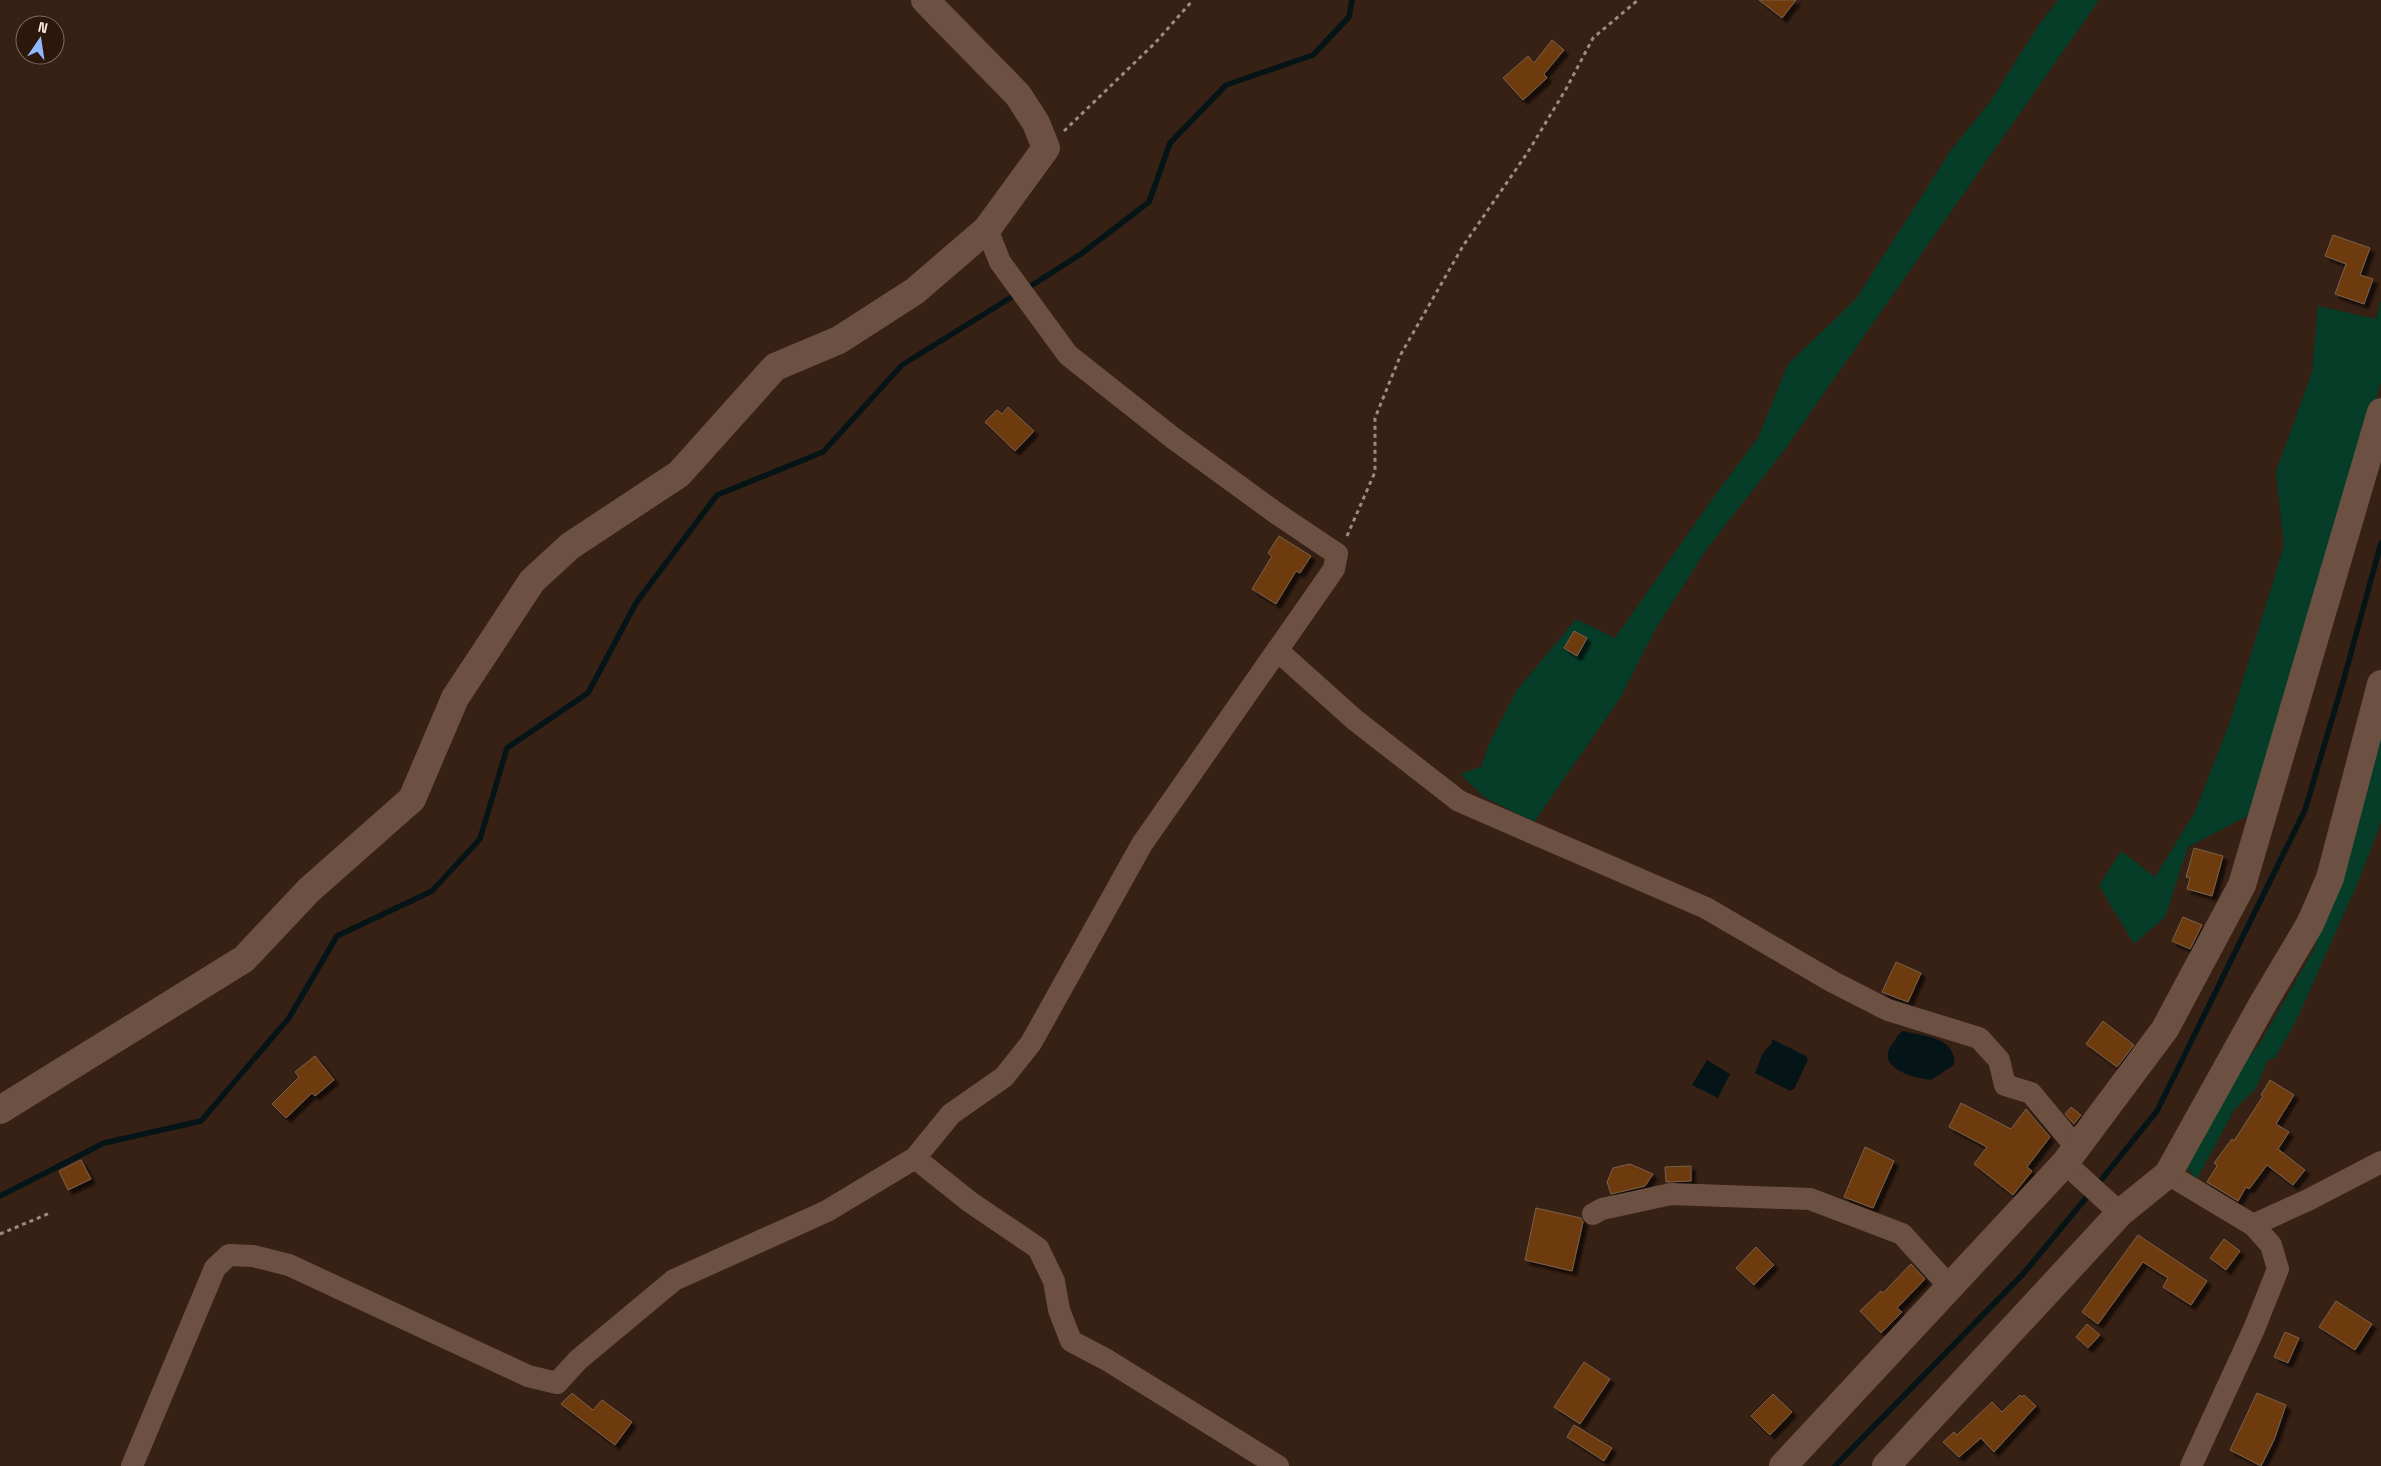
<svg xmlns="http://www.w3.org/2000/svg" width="2381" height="1466" font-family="'Space Grotesk',sans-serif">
<defs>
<filter id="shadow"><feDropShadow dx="4.5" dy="4.5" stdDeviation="1" flood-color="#0009"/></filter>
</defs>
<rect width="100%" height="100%" fill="#372014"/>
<path fill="#053d29" d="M2058,0H2099L1783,452L1708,547L1656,628L1620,698L1534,822L1484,797L1460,774L1481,767L1490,742L1517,690L1576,619L1615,638L1715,495L1758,438L1788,364L1856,299L1951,150L1990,102L2038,26Z
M2381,300V382L2259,810L2188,847L2165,917L2134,944L2099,886L2121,851L2155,877L2195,812L2231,719L2284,546L2276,472L2312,372L2318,306L2376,319Z
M2381,724V822L2359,880L2296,1021L2275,1058L2268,1060L2256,1088L2234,1110L2197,1179L2180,1161L2223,1092L2260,1043L2314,949L2358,815Z"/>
<path fill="#051517" d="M1903,1031C1923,1036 1957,1037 1954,1065L1931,1080C1914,1078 1873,1068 1893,1043C1896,1039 1898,1034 1903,1031Z
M1772,1039L1806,1056L1808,1060L1794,1089L1790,1091L1755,1073L1763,1053L1772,1043Z
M1707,1060L1730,1074L1718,1098L1692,1085Z"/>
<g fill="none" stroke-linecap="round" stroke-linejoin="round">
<path stroke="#051517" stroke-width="5.5" d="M1026,289L1081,254L1149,202L1170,143L1226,85L1313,55L1349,17L1352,0
M2097,1185L2157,1111L2305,810L2343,682L2381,543
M0,1196L104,1143L201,1121L289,1018L337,936L432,891L480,839L507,748L588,693L636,603L717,495L823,452L902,365L1018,293
M1835,1466L2023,1274L2091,1192"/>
</g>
<path fill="#6d3b0b" stroke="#7a614f" filter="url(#shadow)" d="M1759,0H1796L1782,18Z
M1552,40L1564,50L1544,74L1547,78L1523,100L1503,78L1528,56L1534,63Z
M2333,235L2370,248L2360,275L2373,279L2364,304L2335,294L2346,264L2325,256Z
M1008,407L1034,431L1015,451L985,422L997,410L1002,414Z
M1279,536L1311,556L1300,573L1296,571L1276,604L1252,589L1272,556L1268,553Z
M1574,631L1587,638L1577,656L1564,648Z
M2194,848L2223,856L2212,896L2187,889L2190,878L2186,877Z
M2183,917L2202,925L2190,949L2172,941Z
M1896,962L1921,973L1908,1002L1882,992Z
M2103,1021L2134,1045L2117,1067L2086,1044Z
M315,1056L334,1080L315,1096L312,1093L286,1118L272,1104L299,1077L295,1072Z
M2270,1080L2294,1095L2276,1124L2289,1132L2278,1149L2305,1170L2293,1185L2267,1165L2249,1189L2246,1187L2238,1201L2207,1182L2217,1166L2214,1163L2232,1139L2234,1141L2263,1096L2261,1095Z
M1961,1103L2011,1129L2026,1109L2050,1137L2027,1167L2032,1171L2013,1195L1974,1164L1987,1147L1949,1127Z
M2071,1107L2081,1115L2074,1124L2065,1114Z
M1865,1147L1894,1161L1873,1208L1844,1197Z
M81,1160L91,1179L68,1190L59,1171Z
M1630,1164L1653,1174L1645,1186L1611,1194L1607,1182L1613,1168Z
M1691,1166V1181L1666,1182L1665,1167Z
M1536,1208L1581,1218L1583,1222L1572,1271L1525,1260Z
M2138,1235L2207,1281L2191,1305L2163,1287L2168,1278L2143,1262L2098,1324L2082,1312Z
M2224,1239L2240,1251L2226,1270L2210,1258Z
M1756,1247L1774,1265L1754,1285L1736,1268Z
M1911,1264L1925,1279L1897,1308L1902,1312L1881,1333L1860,1311L1881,1291L1883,1293Z
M2336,1301L2372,1324L2355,1350L2319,1327Z
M2087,1324L2100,1335L2088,1348L2076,1337Z
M2285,1332L2299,1338L2288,1363L2274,1357Z
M1584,1362L1610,1379L1580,1424L1554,1407Z
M572,1393L593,1410L602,1400L632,1422L615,1445L561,1404Z
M2257,1393L2286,1405L2274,1440L2261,1466L2230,1450Z
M1773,1394L1792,1412L1770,1435L1751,1416Z
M2020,1395L2022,1397L2024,1395L2036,1406L1994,1452L1981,1438L1959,1457L1943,1442L1954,1432L1957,1435L1992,1402L2002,1412Z
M1574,1425L1612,1448L1604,1461L1567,1437Z"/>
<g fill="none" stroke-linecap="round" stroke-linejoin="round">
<path stroke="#9f8b81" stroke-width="3" stroke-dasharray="4 4" stroke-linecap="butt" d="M1064,131L1155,43L1193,0
M1347,536L1375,472V418L1401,354L1463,246L1528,152L1566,89L1593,38L1638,0
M0,1234L50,1213"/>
<path stroke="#6c5143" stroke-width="22" d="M1278,651L1355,720L1459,801L1706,908L1833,982L1888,1010L1979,1038L1999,1060L2005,1085L2031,1093L2076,1147
M915,1158L970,1202L1038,1248L1054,1281L1059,1310L1071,1341L1107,1360L1278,1466
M2065,1163L2120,1213
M2168,1174L2253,1225L2271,1245L2278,1269L2254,1329L2191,1466
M1593,1214L1602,1209L1671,1194L1810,1199L1902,1234L1950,1287
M2253,1225L2308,1200L2381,1162
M132,1466L215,1268L229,1255L253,1256L289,1265L528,1376L557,1383L578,1360L674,1280L827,1211L915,1158L951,1114L1004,1077L1031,1043L1142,844L1334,569L1337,554L1276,513L1173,438L1068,355L1000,262L987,229"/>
<path stroke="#6c5143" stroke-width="28" d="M0,1110L244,959L309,890L412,799L455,698L532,581L570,546L679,474L775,367L839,340L915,291L987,229L1046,148L1036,123L1018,95L925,0"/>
<path stroke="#6c5143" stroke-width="28" d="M1783,1466L2065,1163L2165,1029L2242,885L2381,412
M1886,1466L2120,1213L2168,1174L2262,1005L2310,924L2330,878L2381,684"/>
</g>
<g transform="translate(40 40) rotate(13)"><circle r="24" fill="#2d160a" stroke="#816c62"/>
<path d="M0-4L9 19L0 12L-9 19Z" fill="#90b8fd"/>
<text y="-8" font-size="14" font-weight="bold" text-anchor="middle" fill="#feede5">N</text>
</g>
</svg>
